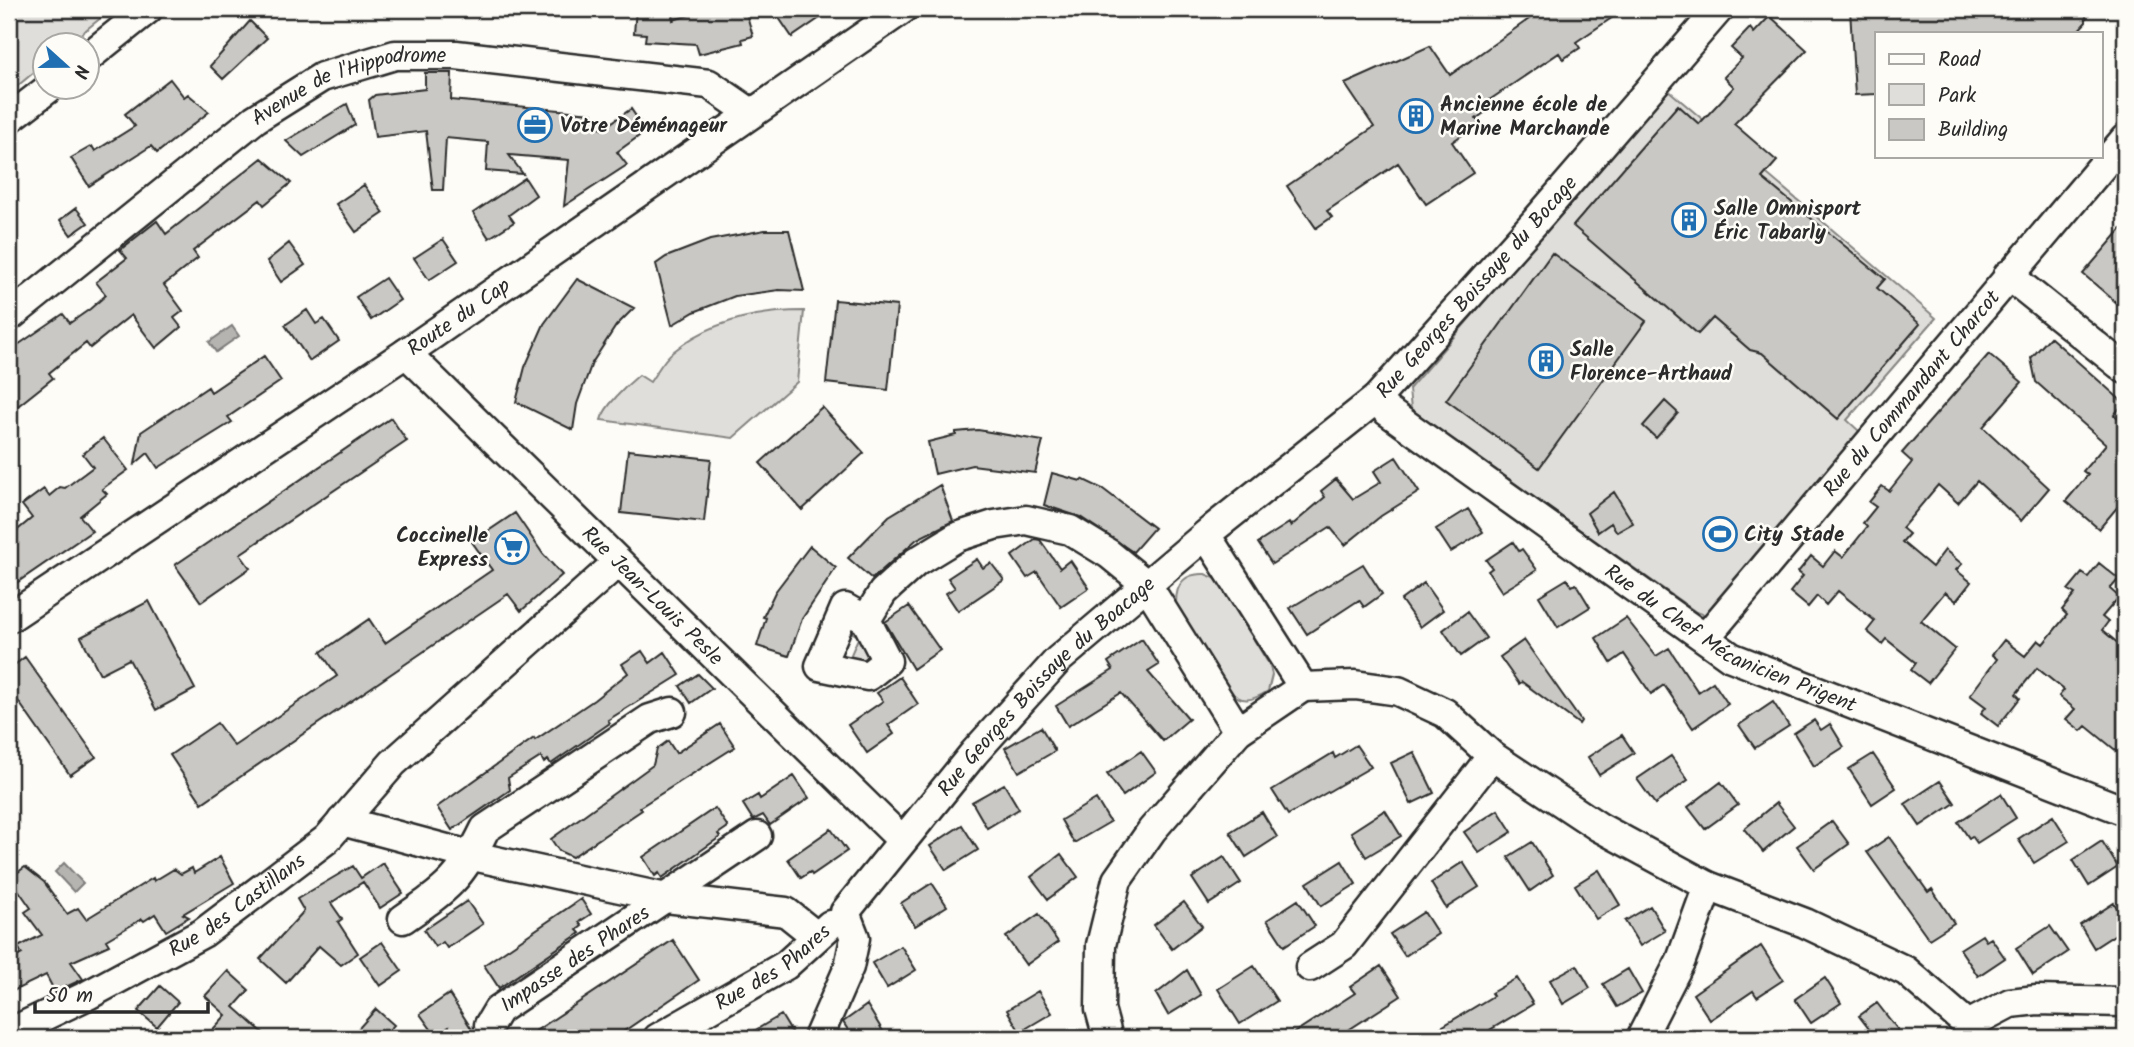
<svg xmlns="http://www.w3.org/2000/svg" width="2134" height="1047" font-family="Kalam,sans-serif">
<rect width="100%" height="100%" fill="#fdfcf7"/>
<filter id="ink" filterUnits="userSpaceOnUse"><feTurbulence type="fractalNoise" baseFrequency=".0143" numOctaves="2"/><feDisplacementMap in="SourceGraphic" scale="14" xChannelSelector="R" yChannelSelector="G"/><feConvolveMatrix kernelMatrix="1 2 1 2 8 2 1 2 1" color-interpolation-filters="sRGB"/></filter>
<g filter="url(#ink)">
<path fill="#dfdeda" stroke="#858482" stroke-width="2" d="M9,9H112L67,45L46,46L45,63L9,93Z
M1667,89L1936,318L1847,420L1859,431L1715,611L1706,615L1696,612L1411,410L1409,389Z
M804,311L797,382L733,438L601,420C604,407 628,384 639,375L650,382C657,372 664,358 674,351C711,321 758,311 804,311Z
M1205,574L1217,579L1270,666L1272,675L1268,691C1252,701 1242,704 1228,690L1176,603C1176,583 1185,573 1205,574Z
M854,626L870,656L857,664L849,659L859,636L844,629Z"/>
<path fill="#b5b4b1" stroke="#7e7d7b" stroke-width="2" d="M232,326L239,336L216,352L209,342Z
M64,863L83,883L74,892L55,872Z"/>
<path fill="#c9c8c4" stroke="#2b2b2b" stroke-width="2" d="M636,9H674L673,20L709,9H745L753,36L742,39L743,43L699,54L696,44L645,41L646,34L634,33Z
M773,9H833L792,37Z
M1543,9H1625L1576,42L1580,48L1563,59L1559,53L1488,101L1492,107L1476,119L1479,123L1452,142L1473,173L1426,204L1398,163L1327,211L1332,217L1316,228L1287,186L1374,127L1345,84L1430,46L1450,75Z
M1850,9H2086V22L2076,33H1877V94L1855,95Z
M1770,16L1807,50L1734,124L1777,161L1762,178L1885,279L1877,288L1920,324L1838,419L1762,353L1750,350L1713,318L1698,334L1573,226L1678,105L1699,124L1734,87L1724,77L1742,58L1731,48L1750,28L1754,33Z
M250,21L267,38L223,79L210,66Z
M425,73H452L451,100L592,113L602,129L631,109L646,131L617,152L627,165L564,206L569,160L509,155L523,174L486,171L488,142L446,138L443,190H433L426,131L375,137L369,100L375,95L425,89Z
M170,79L184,97L188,94L209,112L157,153L151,146L89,186L71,158L92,146L95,151L135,126L125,114Z
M347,104L355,125L303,157L286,141Z
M262,158L291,183L264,205L260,200L193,251L198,258L164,285L183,311L174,318L181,327L156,348L131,315L90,348L86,343L49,373L53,378L9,413V351L63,314L70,323L90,309L106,295L96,282L127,258L120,250L157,221L166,234Z
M525,178L536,195L509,215L514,222L489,238L473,213Z
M364,185L384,213L356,232L336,204Z
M76,208L88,223L71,235L60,220Z
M2125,225V310L2083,274Z
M765,230H789L804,291L779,290L735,296L694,312L672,325L656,264L666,257L710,240Z
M443,239L458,261L429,280L414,258Z
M289,243L305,265L281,282L267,261Z
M1552,253L1646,321L1539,468L1446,400Z
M385,278L400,300L371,320L356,297Z
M577,279L634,308L616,326L592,363L577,404L573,430L516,402L525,367L544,324Z
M835,300L897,306L888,390L826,383Z
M307,310L316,324L324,319L339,341L310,361L285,325Z
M2050,337L2124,403L2114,415L2125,422V498L2099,529L2066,501L2088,475L2083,471L2106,444L2036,382L2031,358Z
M1989,354L2022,382L1983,427L2049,488L2021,521L1977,481L1958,503L1938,485L1902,528L1909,534L1902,542L1932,567L1945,550L1962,564L1956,570L1971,582L1956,601L1945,592L1921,621L1955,649L1928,683L1911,670L1916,663L1886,639L1882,644L1867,631L1875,621L1838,591L1826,605L1817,596L1808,607L1790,592L1803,576L1798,572L1811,556L1823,566L1835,551L1843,557L1867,527L1863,523L1876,507L1869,502L1882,486L1889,491L1912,462L1902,453Z
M264,356L281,381L228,417L232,422L158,468L148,453L135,464L141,432L208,387L211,392Z
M1665,401L1678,413L1656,438L1643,426Z
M822,407L864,453L802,510L760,463Z
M391,418L407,441L240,554L250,568L201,602L175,565Z
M978,430L1043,441L1035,473L972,465L935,474L928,442L956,435V432Z
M103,438L128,470L102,489L107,494L80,516L92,531L9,588V537L32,518L22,505L44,489L49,496L60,487L65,488L93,467L83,454Z
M628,450L711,459L704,522L621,513Z
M1396,457L1419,492L1381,516L1345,545L1330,527L1272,564L1258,543L1289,523L1291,526L1325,497L1321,491L1336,479L1353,499L1381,482L1374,471Z
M1052,473L1081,481L1082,479L1103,489L1154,528L1133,552L1080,517L1044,505Z
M940,485L953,521L917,539L872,579L848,558L889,516Z
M1614,492L1633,523L1617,532L1611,523L1598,532L1587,513Z
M1468,509L1483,532L1451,552L1436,529Z
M515,513L543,554L562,575L521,611L508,594L202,803L170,755L217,723L234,746L337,676L321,652L369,619L385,643L492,570L472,542Z
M1035,539L1040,540L1060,568L1070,560L1089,588L1061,607L1037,572L1027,578L1012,556Z
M1513,542L1519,551L1522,549L1537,570L1502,592L1488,571L1492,568L1486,560Z
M810,546L836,568L802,619L789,656L757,646L766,618L763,617L775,592Z
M977,559L983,568L991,563L1004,580L958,611L946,593L955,588L948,578Z
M2099,563L2119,579L2110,589L2119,597L2102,617L2108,622L2102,630L2125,649V758L2086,726L2081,731L2066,719L2075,709L2059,696L2064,690L2037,668L2016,694L2020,698L1998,726L1981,713L1986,707L1970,695L1997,659L1992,655L2004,640L2025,656L2038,640L2043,644L2067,615L2062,610L2075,594L2068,590L2082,573L2088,577Z
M1363,564L1382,594L1364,607L1359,600L1307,634L1290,608Z
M1567,579L1572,586L1576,584L1590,607L1558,627L1539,596Z
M1424,583L1443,610L1420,627L1401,600Z
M149,601L195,689L156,710L129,659L100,674L81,637Z
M909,606L940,650L913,669L885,622Z
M1467,612L1486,638L1461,656L1443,630Z
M1626,618L1656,656L1669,648L1698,692L1713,682L1728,704L1693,728L1664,685L1651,694L1624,654L1611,663L1596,638Z
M1142,639L1159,665L1148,672L1189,719L1163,741L1121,693L1068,726L1056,706L1113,670L1108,662Z
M1524,640L1581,721L1579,724L1522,682L1519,684L1500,657Z
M642,651L650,663L665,652L680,675L608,720L610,723L551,764L548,760L544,763L541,757L508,778L510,790L452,830L437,807L534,738L535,740L594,700L628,673L622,664Z
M25,657L96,757L70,775L9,688V669Z
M698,674L712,688L691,703L680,686Z
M900,677L918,704L888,725L894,734L867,753L848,725L883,701L877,693Z
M1773,702L1789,726L1755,748L1739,725Z
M1814,720L1821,730L1830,724L1844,747L1814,766L1794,733Z
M720,724L735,747L640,807L642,810L572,857L559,851L551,839L653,765L657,749L668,741L676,753Z
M1041,727L1055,751L1019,772L1005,748Z
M1622,735L1634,753L1599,775L1588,757Z
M1356,745L1371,767L1288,815L1272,790L1333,753L1335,758Z
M1141,751L1156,772L1123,796L1107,774Z
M1414,752L1434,793L1411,804L1391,763Z
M1873,754L1896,788L1872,804L1849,769Z
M1671,756L1688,780L1655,804L1637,779Z
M794,776L809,798L770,825L763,815L753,820L743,804L758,795L760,799Z
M1940,781L1955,803L1920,826L1905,804Z
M1721,782L1738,805L1705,829L1688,807Z
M1004,784L1019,809L987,828L972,802Z
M2001,794L2016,818L1977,843L1972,836L1969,838L1958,822Z
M1096,799L1110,822L1074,843L1061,820Z
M1776,803L1794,826L1763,852L1744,829Z
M715,808L728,827L718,834L720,837L662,878L659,873L655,876L643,857Z
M1385,810L1401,836L1366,857L1351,832Z
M1498,810L1512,832L1479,853L1464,832Z
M1262,812L1277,837L1246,857L1230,832Z
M2053,816L2069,841L2034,863L2018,839Z
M1832,821L1849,844L1814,869L1797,846Z
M962,825L978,850L946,870L930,846Z
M831,829L847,851L812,875L810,872L801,878L788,859Z
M1889,837L1928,892L1932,889L1954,923L1929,939L1867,852Z
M2102,841L2118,867L2089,886L2073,860Z
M1532,842L1553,875L1530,891L1508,857Z
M1061,854L1078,877L1048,899L1031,877Z
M220,857L234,883L183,914L189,917L166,931L155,914L144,921L142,919L106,940L109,945L71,962L83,979L55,992L46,975L9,993V961L22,954L18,947L42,935L25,912L31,908L10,878L25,867L44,882L67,914L78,908L86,919L153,878L154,881L174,869L181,874L192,868L194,873Z
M1224,857L1241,883L1209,904L1192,878Z
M1342,861L1356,884L1321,906L1307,883Z
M1463,862L1479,887L1446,908L1431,883Z
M383,863L403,893L380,908L363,882L331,903L342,919L338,922L358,953L341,965L319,946L286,983L260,959L304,911L297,899L353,866L361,878Z
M1599,870L1620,905L1596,919L1575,885Z
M932,883L947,906L915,926L901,903Z
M581,899L591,914L579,922L582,926L577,930L580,933L499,988L484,965Z
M1298,900L1315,926L1284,946L1267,920Z
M467,901L483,924L447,948L443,942L435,947L424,930Z
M1184,902L1202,926L1172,949L1154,925Z
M2114,903L2125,920V928L2094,948L2080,925Z
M1650,906L1665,931L1640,946L1625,921Z
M1424,912L1438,934L1405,956L1390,934Z
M1039,914L1058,942L1026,965L1006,937Z
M2050,926L2068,952L2033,975L2016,948Z
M1982,935L1986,941L1991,938L2005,958L1978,976L1960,949Z
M673,940L699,980L614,1038H525Z
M382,942L402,971L380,986L360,957Z
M901,946L916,970L887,988L872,963Z
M1761,946L1783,980L1757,997L1753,991L1710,1020L1693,994Z
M1577,965L1590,988L1563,1004L1550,980Z
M1254,966L1277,1001L1240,1024L1218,989Z
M1381,966L1401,996L1336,1038H1286L1355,993L1350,987Z
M1628,969L1642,993L1617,1007L1603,984Z
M1187,970L1201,995L1168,1015L1156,994Z
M228,971L249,990L234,1007L269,1038H205L226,1015L205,996Z
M1517,978L1533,1004L1490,1030L1494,1038H1423L1493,996L1491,993Z
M1825,978L1841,1003L1811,1023L1795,999Z
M160,986L178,1002L157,1027L138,1011Z
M1038,991L1052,1013L1020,1032L1007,1010Z
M449,994L475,1034L479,1038H456L449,1027L436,1036L420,1014Z
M1877,1003L1898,1030L1887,1038H1876L1859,1016Z
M867,1005L887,1038H853L843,1022Z
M376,1009L394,1025L382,1038H350Z
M781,1015L795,1038H742Z"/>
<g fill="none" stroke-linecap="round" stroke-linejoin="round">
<g stroke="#2b2b2b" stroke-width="33">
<g id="minor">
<path d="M88,57L148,9"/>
<path d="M9,119L49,88"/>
<path d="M2008,275L2125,369"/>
<path id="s1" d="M9,317L255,119L322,77L395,55H456L709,84L751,113"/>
<path id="s2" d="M406,353L902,840"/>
<path id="s3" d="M1376,399L1387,411L1731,657L2125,811"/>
<path d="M1206,535L1303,687"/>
<path id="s4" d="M9,618L406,353L903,9"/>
<path d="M866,620L887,661L868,676L820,666L845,608L866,620L883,592L916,562L957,537L994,525L1026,520L1070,530L1109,554L1147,585L1238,731"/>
<path id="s5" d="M1705,638L2125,139"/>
<path d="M1303,687L1355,685L1398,691L1445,713L1492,756L1599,827L1708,886L1805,923L1906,971L1968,1025L1974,1038"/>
<path d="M342,821L473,856L666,898L786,912L816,936"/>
<path d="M403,919C448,888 461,879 485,829L650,719L672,712"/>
<path d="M1310,967L1344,945L1492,756"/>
<path id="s6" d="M489,1025L498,1010L757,836"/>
<path d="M1968,1025L2010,1003L2037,1000L2122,1002"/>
<path id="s7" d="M9,1033L88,995L203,933L327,839L393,763L618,562"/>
<path id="s8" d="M658,1038L786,965L830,925"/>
<path id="s9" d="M818,1038L849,967L855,938L845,912L974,753L1058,660L1215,527L1376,399L1534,223L1719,9"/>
<path d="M1108,1038L1100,1009L1101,945L1117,880L1152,830L1238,731L1303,687"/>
<path d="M1641,1038L1681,960L1708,886"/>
</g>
</g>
<use href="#minor" stroke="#fdfcf7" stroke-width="28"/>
</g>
</g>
<defs>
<g id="building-ring" transform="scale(1.75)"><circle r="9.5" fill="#fdfcf7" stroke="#1f6fb2" stroke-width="1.5"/><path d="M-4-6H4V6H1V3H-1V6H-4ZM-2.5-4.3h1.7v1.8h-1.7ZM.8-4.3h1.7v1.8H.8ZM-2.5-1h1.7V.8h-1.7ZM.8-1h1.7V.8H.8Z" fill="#1f6fb2"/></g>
<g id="office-ring" transform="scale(1.75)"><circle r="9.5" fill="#fdfcf7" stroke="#1f6fb2" stroke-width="1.5"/><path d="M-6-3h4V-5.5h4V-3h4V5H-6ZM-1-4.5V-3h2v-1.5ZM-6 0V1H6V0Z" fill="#1f6fb2"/></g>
<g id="stadium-ring" transform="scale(1.75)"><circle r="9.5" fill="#fdfcf7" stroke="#1f6fb2" stroke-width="1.5"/><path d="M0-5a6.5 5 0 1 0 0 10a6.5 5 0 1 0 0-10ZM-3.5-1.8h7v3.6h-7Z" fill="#1f6fb2"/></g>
<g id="supermarket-ring" transform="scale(1.75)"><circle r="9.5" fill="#fdfcf7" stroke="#1f6fb2" stroke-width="1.5"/><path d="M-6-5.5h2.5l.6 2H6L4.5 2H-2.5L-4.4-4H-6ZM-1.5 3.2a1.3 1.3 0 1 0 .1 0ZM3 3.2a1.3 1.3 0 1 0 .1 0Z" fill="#1f6fb2"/></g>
</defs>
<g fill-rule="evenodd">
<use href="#building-ring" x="1416" y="116"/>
<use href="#office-ring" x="535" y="125"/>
<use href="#building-ring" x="1689" y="220"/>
<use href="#building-ring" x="1546" y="361"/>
<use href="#stadium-ring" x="1720" y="534"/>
<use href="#supermarket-ring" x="512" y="547"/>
</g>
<g text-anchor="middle" stroke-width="5" stroke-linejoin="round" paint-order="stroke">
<g font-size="21" fill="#2b2b2b" stroke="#fdfcf7">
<text dy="7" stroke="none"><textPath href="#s1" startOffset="418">Avenue de l'Hippodrome</textPath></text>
<text dy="7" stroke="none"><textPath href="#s9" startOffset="1027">Rue Georges Boissaye du Bocage</textPath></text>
<text dy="7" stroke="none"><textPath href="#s4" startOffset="541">Route du Cap</textPath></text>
<text dy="7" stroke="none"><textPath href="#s5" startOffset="320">Rue du Commandant Charcot</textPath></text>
<text dy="7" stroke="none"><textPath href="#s2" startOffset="346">Rue Jean-Louis Pesle</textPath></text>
<text dy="7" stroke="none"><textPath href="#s3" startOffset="430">Rue du Chef Mécanicien Prigent</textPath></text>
<text dy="7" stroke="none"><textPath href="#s9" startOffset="438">Rue Georges Boissaye du Boacage</textPath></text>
<text dy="7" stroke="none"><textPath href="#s7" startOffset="262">Rue des Castillans</textPath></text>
<text dy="7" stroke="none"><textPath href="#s6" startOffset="110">Impasse des Phares</textPath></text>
<text dy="7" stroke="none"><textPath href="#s8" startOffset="135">Rue des Phares</textPath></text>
</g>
<g font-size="21" font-weight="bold" fill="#2b2b2b" stroke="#fdfcf7" text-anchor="start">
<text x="1440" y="111">Ancienne école de<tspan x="1440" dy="24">Marine Marchande</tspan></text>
<text x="560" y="132">Votre Déménageur</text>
<text x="1714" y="215">Salle Omnisport<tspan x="1714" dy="24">Éric Tabarly</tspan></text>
<text x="1570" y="356">Salle<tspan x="1570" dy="24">Florence-Arthaud</tspan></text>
<text x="1744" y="541">City Stade</text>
<text x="488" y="542" text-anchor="end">Coccinelle<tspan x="488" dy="24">Express</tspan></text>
</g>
</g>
<rect width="2134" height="1047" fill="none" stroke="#fdfcf7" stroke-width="35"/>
<rect x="18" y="18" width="2099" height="1012" fill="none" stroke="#2b2b2b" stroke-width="2.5" filter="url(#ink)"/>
<rect x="1875" y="32" width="228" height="126" fill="#fdfcf7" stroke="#a9a8a5" stroke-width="2"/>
<rect x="1889" y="54" width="35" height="10" fill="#fdfcf7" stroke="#a9a8a5" stroke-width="2"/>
<text x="1938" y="66" font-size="21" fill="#2b2b2b">Road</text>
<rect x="1889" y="84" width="35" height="21" fill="#dfdeda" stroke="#a9a8a5" stroke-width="2"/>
<text x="1938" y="102" font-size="21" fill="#2b2b2b">Park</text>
<rect x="1889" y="119" width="35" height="21" fill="#c9c8c4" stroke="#a9a8a5" stroke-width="2"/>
<text x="1938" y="136" font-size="21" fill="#2b2b2b">Building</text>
<g transform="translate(66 66) rotate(111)"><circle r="33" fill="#fdfcf7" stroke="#a9a8a5" stroke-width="2"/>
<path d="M0-5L12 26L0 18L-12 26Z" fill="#1f6fb2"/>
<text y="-10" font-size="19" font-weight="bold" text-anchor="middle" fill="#2b2b2b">N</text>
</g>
<path d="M35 1002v10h173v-10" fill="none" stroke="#2b2b2b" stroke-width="3.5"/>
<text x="46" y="1002" font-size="21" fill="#2b2b2b" stroke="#fdfcf7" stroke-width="5" paint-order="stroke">50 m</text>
</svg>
